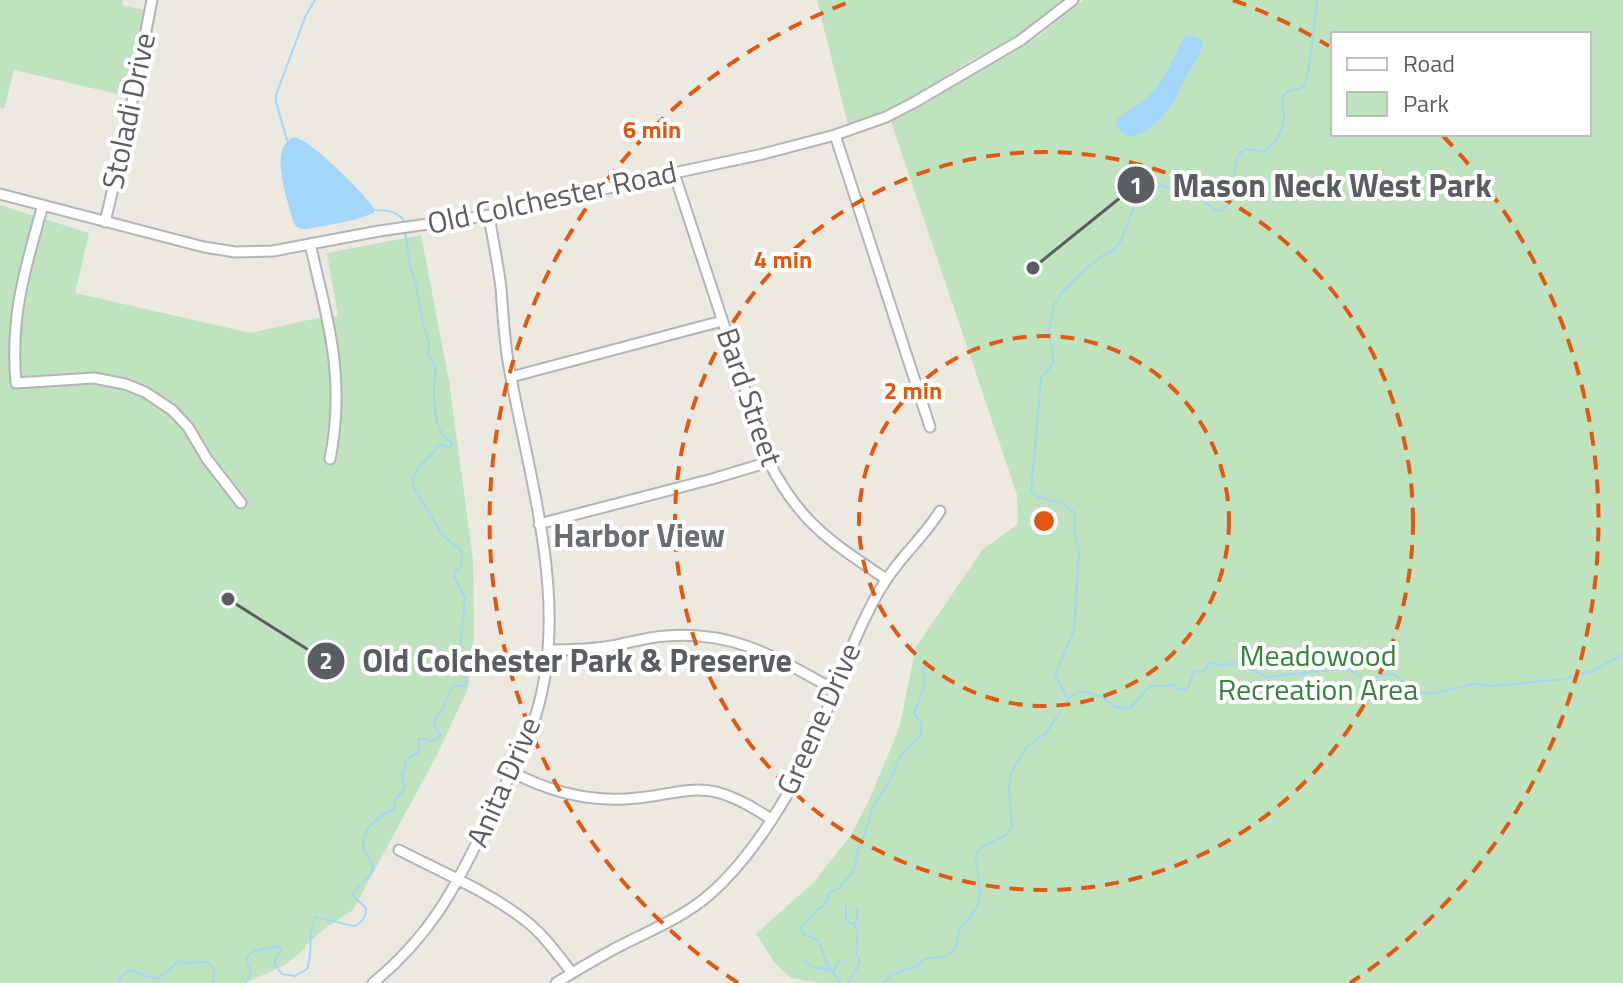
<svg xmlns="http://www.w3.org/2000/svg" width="1623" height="983" font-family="'Titillium Web',sans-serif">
<rect width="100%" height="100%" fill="#ece9e1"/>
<path fill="#bfe2bf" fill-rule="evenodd" d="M0,0H123L122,5L144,10L126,96L14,70L4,109L0,108Z
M817,0H1066L1028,31L972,60L908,101L848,125Z
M1083,0H1623V983H819L791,978L775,963L756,934L814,882L851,835L869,800L899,729L916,647L983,549L1018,524L1017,495L891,121L924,104L973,73L1014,52L1039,36ZM1333,34H1589V134H1333Z
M0,205L89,233L75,293L251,333L317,318L338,316L327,253L421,235L449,381L473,560L474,634L468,688L438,753L353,910L324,929L305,946L306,948L283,966L245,983H0Z"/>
<path fill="#a4d6fa" d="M1191,35L1203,41C1200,59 1193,65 1184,80C1181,86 1179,92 1176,98C1166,116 1131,156 1115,123C1122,110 1139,106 1150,94C1166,78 1174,57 1184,37Z
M294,137C314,142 360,190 374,208V213L354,220L308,229C298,230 294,226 292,218C287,197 268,147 294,137Z"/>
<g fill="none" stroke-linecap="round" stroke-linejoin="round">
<path stroke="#a4d6fa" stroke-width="2" d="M287,140L276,102V95L306,15L315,0
M375,210C386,210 398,211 404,221
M1069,698L1078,692H1087L1103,697L1115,707L1130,708L1150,686C1159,687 1166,685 1174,685L1177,689L1187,690L1194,671L1203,672L1210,662L1222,666L1237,662L1267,677L1346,668L1366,680L1389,674H1393L1419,693H1434L1474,684L1492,686L1565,679L1592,671L1623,655
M846,906V919L849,923L853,924
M804,961L813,967L831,970
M834,972L836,965L841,961
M119,983L121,977L130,970C162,982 153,983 179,961C183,961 186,963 190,963C201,963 205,958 214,969L213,983
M244,983L249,978L251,972L247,964V957C256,946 267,951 277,946L280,948L281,951L275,959V965L282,974L295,976L307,969C314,952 306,934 316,917L353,926C361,925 367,915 366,908L352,895C365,872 385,880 363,848C362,827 377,818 394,809C395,806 394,802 396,799C403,786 409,796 402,776L405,767V761L420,751L418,743L419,739H424L431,741L437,739L441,735L434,725L436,717L444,707L451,688L453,686H464L467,683L460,652L465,598L454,575L456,570L461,567L462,555L461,550L443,536L412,484C415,463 430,462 438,445H441L450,448L452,443C447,438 441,434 439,428C433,412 433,383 436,367L428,356L429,344L423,323L416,284L410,267L405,232
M840,983L828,966L818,940L803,934L801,927L815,914L816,910L824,906L830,892L839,888L852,873L856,863L859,844L864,836L872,809L892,776L900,756L921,735V722L914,714L925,683L923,670L926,664
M848,983C853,971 865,965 856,953L858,935L854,924L858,918L857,908
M883,983L891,975L917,966L925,959L946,956L955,949L960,927L969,919L979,903L980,890L975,856L981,848L1007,834L1012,827L1009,786L1011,772L1027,747L1047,732L1068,699L1055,675L1074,630L1079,552L1074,528L1075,516L1074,512L1062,503L1038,497L1031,492L1041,378L1053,364L1052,345L1048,335L1054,305L1063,291L1088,267L1102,256L1115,249L1121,241L1137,200L1147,183C1166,186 1179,189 1197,197C1206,201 1210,208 1220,211L1230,203L1238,193C1235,177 1230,160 1245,149L1264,152C1275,145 1285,128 1284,115C1284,108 1280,104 1283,97C1288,87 1297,92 1304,86C1309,81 1316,11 1317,0"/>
<g stroke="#b2b4b8" stroke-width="13">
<path id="minor" d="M835,135L930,427
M674,173L769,462C800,523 831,542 886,579
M0,194L204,247L235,252L273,251L379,231L491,215L674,173L763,154L835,135L886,117L915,102L1021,40L1073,0
M43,205C25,269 10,316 16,383L94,378L125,384L145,392L172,410L188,427L207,459L241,503
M105,222L124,142L152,0
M310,244C328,321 346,379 330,459
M511,377L722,321
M539,524L712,479L769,462
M549,650C570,650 590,650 611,646C629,643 647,637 666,636C735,630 778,659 835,690
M512,772C550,792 593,803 637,798C664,796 688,786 716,792C736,797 754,808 771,819
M399,850C441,872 488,891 526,921C544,935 558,955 572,973
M373,983C430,936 455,889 486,824C502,792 517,761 531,729C575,613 528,478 508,361C504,337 503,313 501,288C498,264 493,240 489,216
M556,983C575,971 594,960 614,949C646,932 681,919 709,895C753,857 795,788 817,734C834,695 847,654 866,616C874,599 883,583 894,569C909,549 927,532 940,511"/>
</g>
<use href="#minor" stroke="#fff" stroke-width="9"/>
</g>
<g fill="none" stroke="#e15910" stroke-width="4" stroke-dasharray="14 10">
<circle cx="1044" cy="521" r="185"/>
<circle cx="1044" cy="521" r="369"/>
<path d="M738 983A554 554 0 0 1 855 0M1233 0A554 554 0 0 1 1329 46M1443 136A554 554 0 0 1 1350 983"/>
</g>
<g text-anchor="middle" stroke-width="8" stroke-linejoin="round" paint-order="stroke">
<g font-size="30" fill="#5a5d61" stroke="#fff">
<text transform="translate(129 111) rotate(-78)" y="10">Stoladi Drive</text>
<text transform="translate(552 198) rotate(-12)" y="10">Old Colchester Road</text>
<text transform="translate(749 397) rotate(71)" y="10">Bard Street</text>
<text transform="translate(819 719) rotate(-66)" y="10">Greene Drive</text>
<text transform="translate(504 782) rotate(-66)" y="10">Anita Drive</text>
</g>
<g font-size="30" fill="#39813b" stroke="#fff">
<text x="1318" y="666">Meadowood<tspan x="1318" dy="34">Recreation Area</tspan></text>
</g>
<g font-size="32" font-weight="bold" fill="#6b6f73" stroke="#fff">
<text x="639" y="547">Harbor View</text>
</g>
</g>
<circle cx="1044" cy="521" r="12" fill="#e15910" stroke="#fff" stroke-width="4"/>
<g font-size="24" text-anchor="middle" font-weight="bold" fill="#e15910" stroke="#fff" stroke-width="8" stroke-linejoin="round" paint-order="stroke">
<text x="652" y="138">6 min</text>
<text x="783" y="268">4 min</text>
<text x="913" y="399">2 min</text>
</g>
<path fill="none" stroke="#5a5d61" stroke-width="3" d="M1033 268L1136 185M228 599L326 661"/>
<g fill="#5a5d61" stroke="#fff" stroke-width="3">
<circle cx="1033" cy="268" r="8"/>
<circle cx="228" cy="599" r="8"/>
<circle cx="1136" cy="185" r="20"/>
<circle cx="326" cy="661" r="20"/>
</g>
<g font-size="24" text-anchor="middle" font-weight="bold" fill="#fff">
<text x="1136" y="194">1</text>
<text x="326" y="669">2</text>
</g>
<g font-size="32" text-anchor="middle" font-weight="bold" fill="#5a5d61" stroke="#fff" stroke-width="8" stroke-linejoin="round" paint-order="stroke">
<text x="1332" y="197">Mason Neck West Park</text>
<text x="577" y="672">Old Colchester Park &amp; Preserve</text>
</g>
<rect x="1331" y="32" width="260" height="104" fill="#ffffff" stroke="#bdbec0" stroke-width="2"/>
<rect x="1347" y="58" width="40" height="12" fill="#ffffff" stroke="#bdbec0" stroke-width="2"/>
<text x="1403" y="72" font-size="24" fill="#5a5d61">Road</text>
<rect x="1347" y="92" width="40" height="24" fill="#bfe2bf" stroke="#bdbec0" stroke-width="2"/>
<text x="1403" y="112" font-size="24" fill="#5a5d61">Park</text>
</svg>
